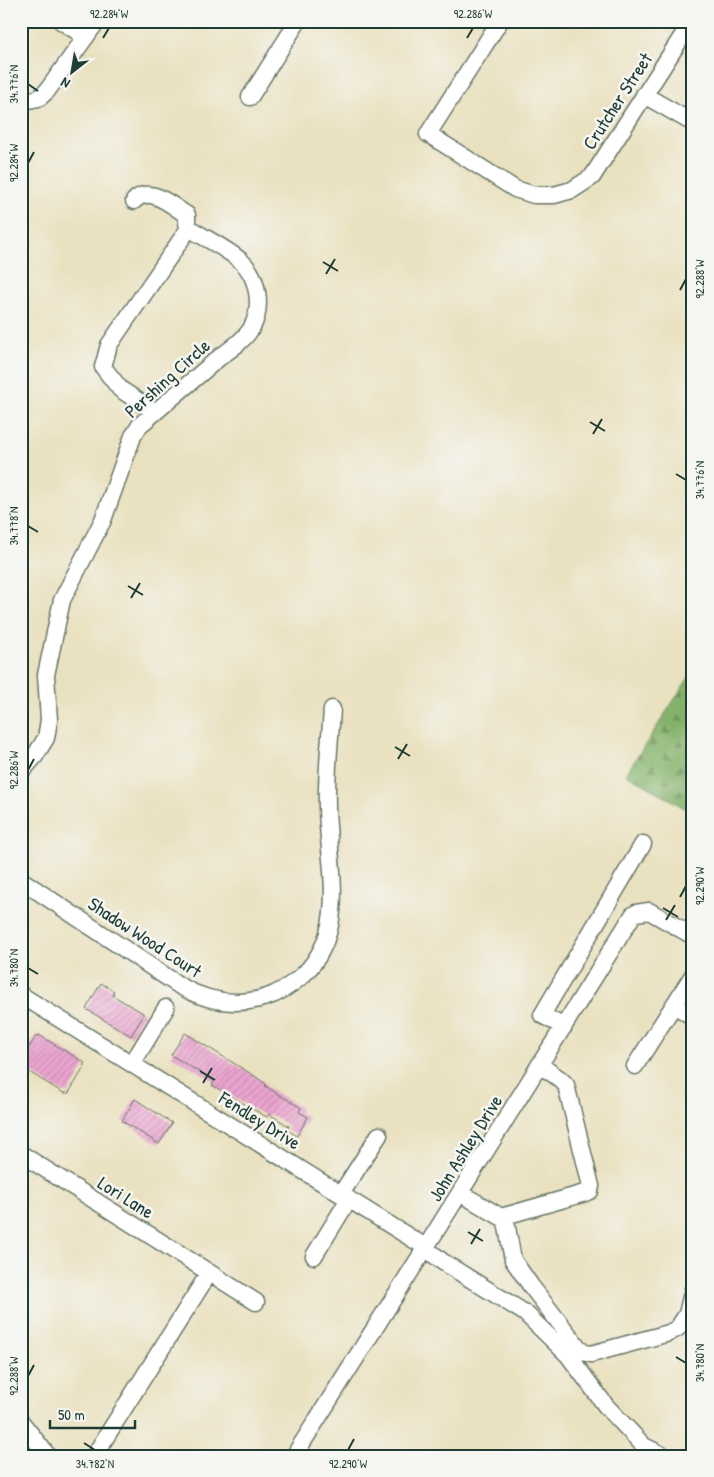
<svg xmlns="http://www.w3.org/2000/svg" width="714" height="1477" font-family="'Patrick Hand',sans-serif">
<defs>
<pattern id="forest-firs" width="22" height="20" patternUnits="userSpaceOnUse" patternTransform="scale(1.25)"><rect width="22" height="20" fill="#85b26a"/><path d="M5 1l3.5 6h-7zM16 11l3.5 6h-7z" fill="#6c9258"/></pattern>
<pattern id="building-hatch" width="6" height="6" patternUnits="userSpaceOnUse" patternTransform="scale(1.25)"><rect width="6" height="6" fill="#eca6d1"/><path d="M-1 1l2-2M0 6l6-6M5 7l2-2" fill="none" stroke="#bf88aa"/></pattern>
</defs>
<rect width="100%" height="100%" fill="#f6f6f2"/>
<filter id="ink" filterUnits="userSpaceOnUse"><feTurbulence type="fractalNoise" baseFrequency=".02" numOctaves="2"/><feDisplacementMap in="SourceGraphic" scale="10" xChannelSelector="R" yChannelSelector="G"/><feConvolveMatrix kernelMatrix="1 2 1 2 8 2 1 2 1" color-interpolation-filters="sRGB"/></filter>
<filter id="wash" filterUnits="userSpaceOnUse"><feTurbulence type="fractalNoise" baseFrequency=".0096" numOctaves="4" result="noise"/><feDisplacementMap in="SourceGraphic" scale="20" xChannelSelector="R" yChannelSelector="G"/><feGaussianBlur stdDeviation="1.12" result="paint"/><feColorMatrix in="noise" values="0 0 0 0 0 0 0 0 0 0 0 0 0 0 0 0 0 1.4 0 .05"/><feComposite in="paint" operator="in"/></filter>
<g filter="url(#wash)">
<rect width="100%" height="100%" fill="#eae1c0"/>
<path fill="url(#forest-firs)" stroke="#52784f" d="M693,671V813L626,774Z"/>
<g id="blocks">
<path fill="url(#building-hatch)" d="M101,983L114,991L112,995L143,1013V1016L131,1036L86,1009Z
M185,1033L256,1077L266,1084L265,1086L301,1108L299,1112L308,1117L297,1136L287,1130L289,1126L269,1114L267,1117L251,1108L212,1085L214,1081L171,1055Z
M37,1035L38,1037L39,1035L85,1063L83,1065L85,1066L68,1094L66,1092L65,1094L21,1067V1059Z
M135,1099L172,1123L159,1144L122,1121Z"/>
</g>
</g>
<g filter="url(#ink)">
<use href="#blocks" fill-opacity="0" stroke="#667665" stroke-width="1"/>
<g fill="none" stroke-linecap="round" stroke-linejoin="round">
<g stroke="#667665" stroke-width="19">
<path id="minor" d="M61,21L86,37
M500,21L428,134L515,189L534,195H554L572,190L592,177L692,21
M21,95L29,100L39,98L47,91L97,21
M644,95L693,123
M250,97L298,21
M155,412L120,389L103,367L109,345L189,228
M21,772L35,756L46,738L49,720L46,675L62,600L103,520L133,436L140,425L220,357C231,349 244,340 251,329C263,309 259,277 241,261C226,248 206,239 189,228L187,223V215C172,206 149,184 134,201
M21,880L180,986C208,1002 236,1007 267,997C280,993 291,985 302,976C350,931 328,865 327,807C326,774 330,741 332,709
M21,995L419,1243L443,1262L525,1313L568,1355L606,1406L644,1446L664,1456
M674,1005L693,1017
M564,1027L542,1015L643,844
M132,1064L166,1008
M635,1066L693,975
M21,1154L256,1302
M460,1193L501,1217L585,1193L590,1191L591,1186L566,1085L560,1079L540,1065
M341,1194L379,1135
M505,1216L513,1260L531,1286L582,1352L591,1354L669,1333L678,1328L687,1314L693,1289
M314,1256L349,1199
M21,1422L48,1456
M94,1456L209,1273
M294,1456L426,1247L633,915L636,913L649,911L693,936"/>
</g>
<use href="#minor" stroke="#fff" stroke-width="16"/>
</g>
</g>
<path fill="none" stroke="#1f3d34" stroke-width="2" d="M103,38L109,28M467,38L473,28M28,84L38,91M28,163L34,152M323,262L338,271M326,274L335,259M680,290L686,279M590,422L605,431M593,434L602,419M676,474L686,480M28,526L38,532M128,586L143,595M131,598L140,583M395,747L410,756M398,759L407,744M28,770L34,759M680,897L686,886M663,908L678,917M666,920L675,905M28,968L38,974M200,1071L215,1080M203,1083L212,1068M468,1232L483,1241M471,1244L480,1229M676,1357L686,1363M28,1376L34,1365M84,1443L95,1450M348,1450L354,1439"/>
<g text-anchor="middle" stroke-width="5" stroke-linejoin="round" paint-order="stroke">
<g font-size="19" fill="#1f3d34" stroke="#f6f6f2">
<text transform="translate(617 101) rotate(-57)" y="7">Crutcher Street</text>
<text transform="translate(167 378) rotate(-42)" y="7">Pershing Circle</text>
<text transform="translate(145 937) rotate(33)" y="7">Shadow Wood Court</text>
<text transform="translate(260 1120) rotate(32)" y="7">Fendley Drive</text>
<text transform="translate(465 1148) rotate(-58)" y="7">John Ashley Drive</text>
<text transform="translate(126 1197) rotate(32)" y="7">Lori Lane</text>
</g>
</g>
<rect width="714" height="1477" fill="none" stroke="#f6f6f2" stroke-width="55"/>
<g transform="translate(72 72) rotate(211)" stroke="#f6f6f2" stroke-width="4" paint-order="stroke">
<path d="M0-4L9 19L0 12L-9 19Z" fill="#1f3d34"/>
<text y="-8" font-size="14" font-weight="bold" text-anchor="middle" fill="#1f3d34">N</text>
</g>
<path d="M50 1420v8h85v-8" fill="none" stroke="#1f3d34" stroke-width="2.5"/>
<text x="58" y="1420" font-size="15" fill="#1f3d34" stroke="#f6f6f2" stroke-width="4" paint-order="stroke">50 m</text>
<rect x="28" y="28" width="658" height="1422" fill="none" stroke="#1f3d34" stroke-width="2"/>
<g font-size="12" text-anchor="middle" fill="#1f3d34">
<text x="109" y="18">92.284°W</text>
<text x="473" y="18">92.286°W</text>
<text transform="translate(14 84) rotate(-90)" y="4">34.776°N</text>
<text transform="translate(14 163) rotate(-90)" y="4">92.284°W</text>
<text transform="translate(700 279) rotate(-90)" y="4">92.288°W</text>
<text transform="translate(700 480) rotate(-90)" y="4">34.776°N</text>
<text transform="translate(14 526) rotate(-90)" y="4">34.778°N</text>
<text transform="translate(14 770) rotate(-90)" y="4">92.286°W</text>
<text transform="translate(700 886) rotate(-90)" y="4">92.290°W</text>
<text transform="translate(14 968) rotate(-90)" y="4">34.780°N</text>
<text transform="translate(700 1363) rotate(-90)" y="4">34.780°N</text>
<text transform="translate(14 1376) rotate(-90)" y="4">92.288°W</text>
<text x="95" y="1468">34.782°N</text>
<text x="348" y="1468">92.290°W</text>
</g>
</svg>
